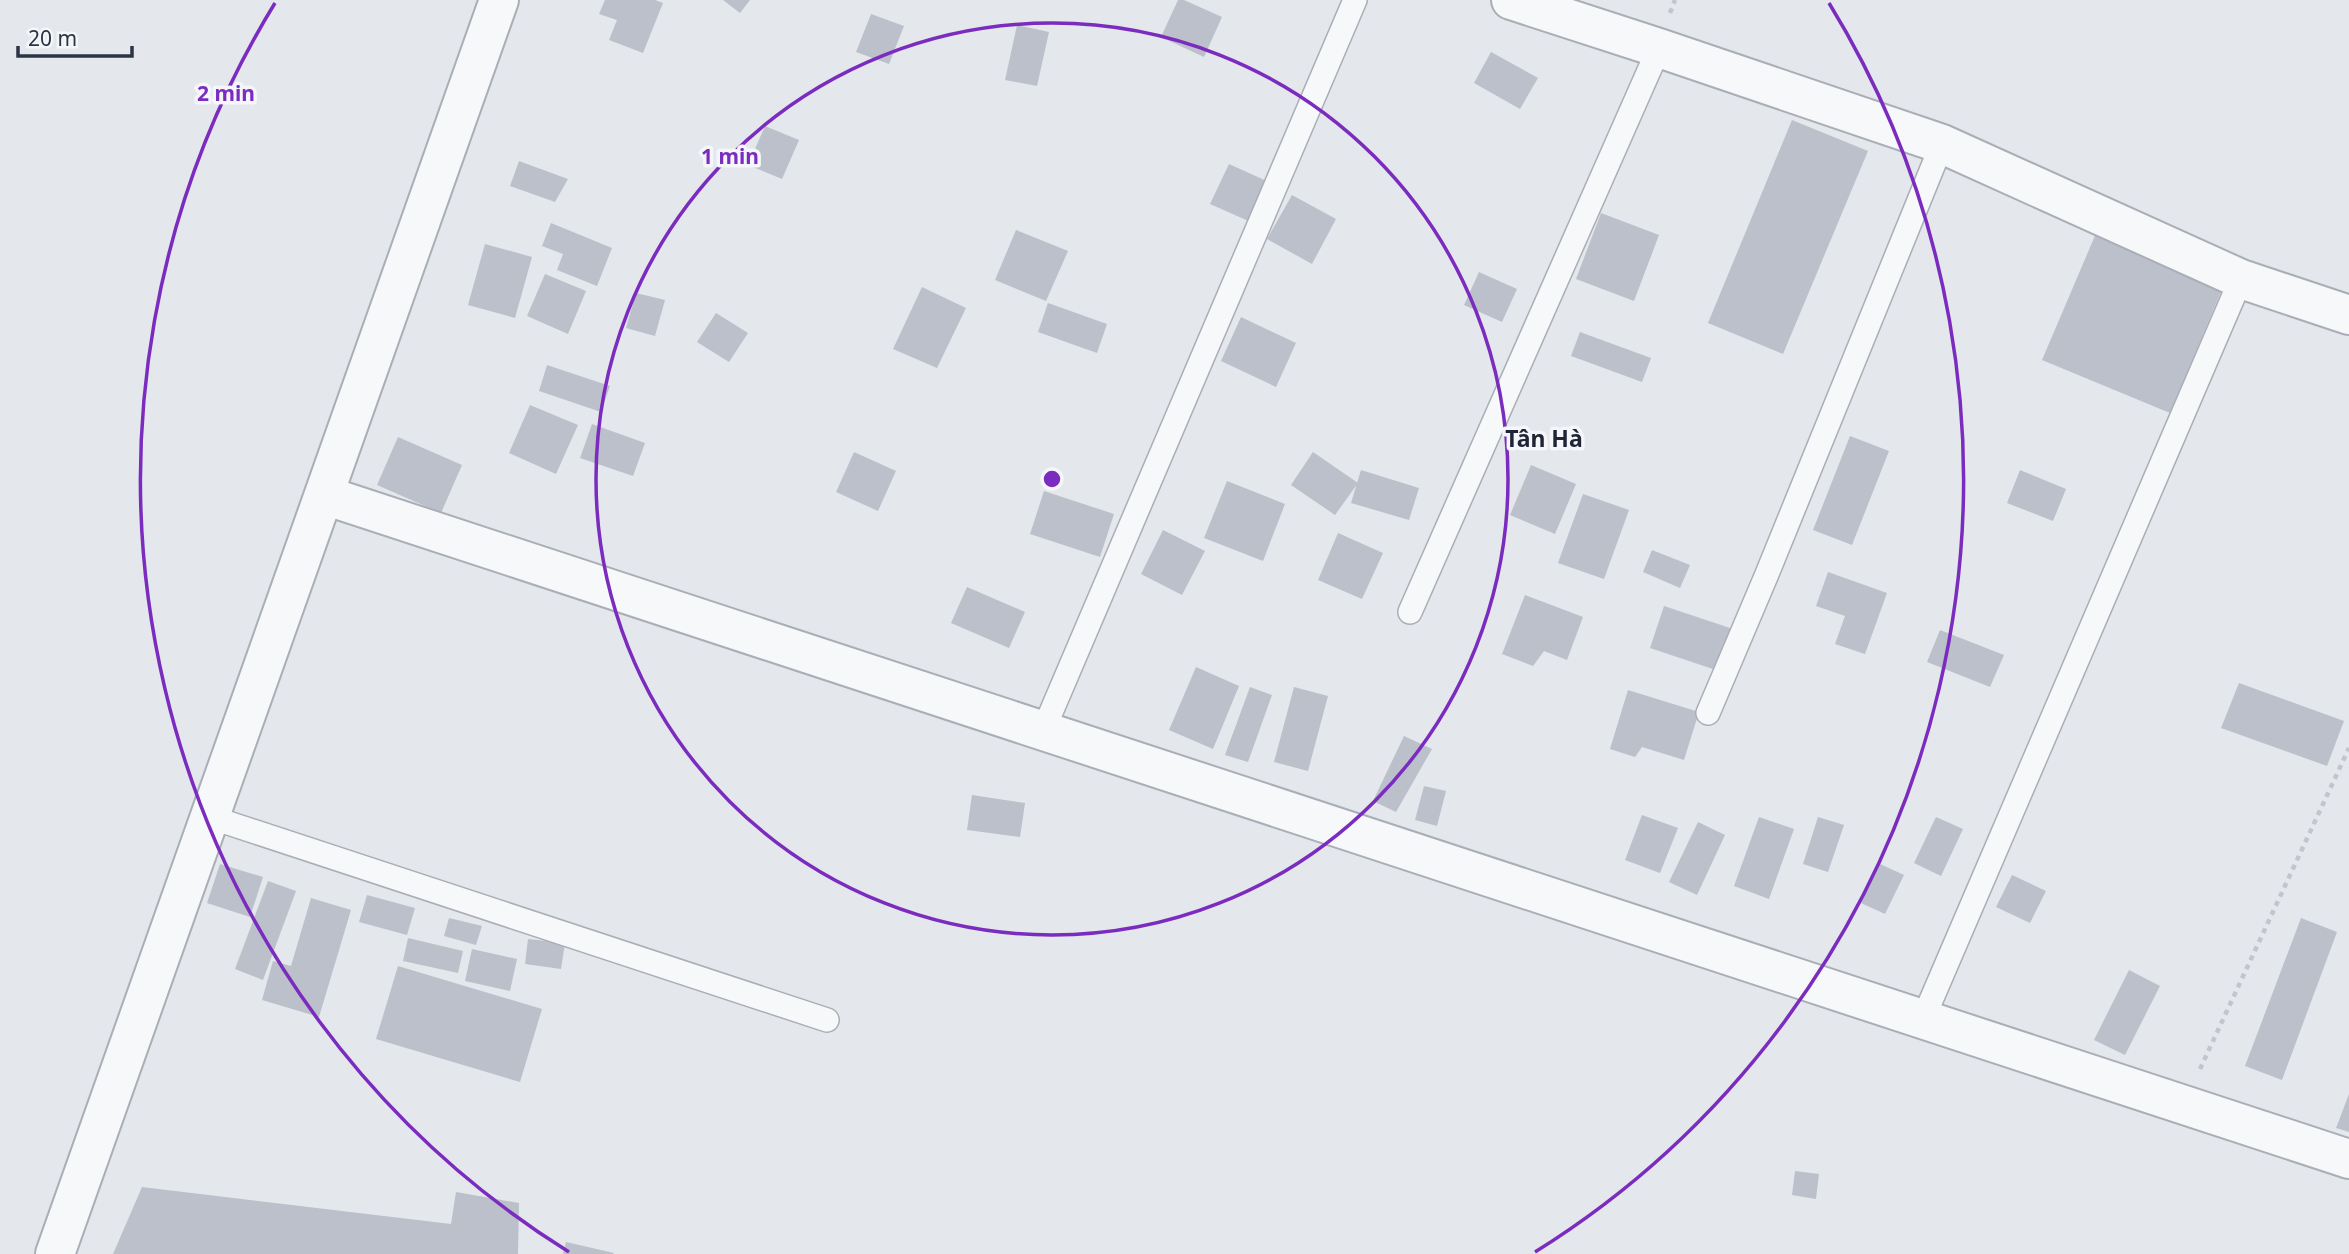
<svg xmlns="http://www.w3.org/2000/svg" width="2349" height="1254" font-family="'Noto Sans',sans-serif">
<rect width="100%" height="100%" fill="#e4e7ec"/>
<path fill="#bbc0ca" d="M605,0H655L663,3L643,53L609,40L617,20L599,14Z
M723,0H750L740,13Z
M1178,0H1184L1222,17L1204,57L1161,37Z
M871,14L904,26L889,64L856,52Z
M1017,25L1049,32L1037,86L1005,80Z
M1491,52L1538,78L1520,109L1474,83Z
M1792,120L1868,151L1783,354L1708,323Z
M765,126L799,140L782,179L748,165Z
M519,161L568,179L555,202L510,186Z
M1229,164L1271,183L1253,223L1210,204Z
M1292,195L1336,219L1312,264L1267,239Z
M1601,213L1659,235L1634,301L1576,279Z
M551,223L612,248L597,286L557,270L563,254L542,246Z
M1016,230L1068,251L1046,301L995,280Z
M2097,231L2228,275L2170,413L2042,360Z
M485,244L532,257L515,318L468,305Z
M1479,272L1517,289L1502,322L1464,305Z
M545,274L586,291L568,334L527,316Z
M922,287L966,308L937,368L893,349Z
M636,293L665,300L655,336L626,328Z
M1048,303L1107,324L1097,353L1038,332Z
M716,313L748,333L729,362L697,342Z
M1241,317L1296,343L1276,387L1221,361Z
M1580,332L1651,358L1642,382L1571,356Z
M547,365L610,386L601,412L539,391Z
M530,405L578,425L556,474L509,453Z
M592,424L645,443L633,476L580,458Z
M1850,436L1889,451L1852,545L1813,530Z
M398,437L462,465L441,513L377,485Z
M854,452L896,471L878,511L836,492Z
M1313,452L1358,483L1335,515L1291,485Z
M1531,465L1576,484L1555,534L1510,515Z
M1361,470L1419,488L1409,520L1351,503Z
M2020,470L2066,489L2053,521L2007,503Z
M1227,481L1285,504L1263,561L1204,538Z
M1044,491L1114,514L1100,557L1030,534Z
M1583,494L1629,510L1604,579L1558,563Z
M1163,530L1205,551L1182,595L1141,574Z
M1338,533L1383,553L1362,599L1318,580Z
M1652,550L1690,565L1680,588L1643,572Z
M1828,572L1887,593L1865,654L1835,644L1845,616L1816,606Z
M967,587L1025,612L1009,648L951,623Z
M1525,595L1583,617L1567,660L1544,651L1533,666L1502,654Z
M1664,606L1733,629L1719,671L1650,648Z
M1940,630L2004,655L1990,687L1927,662Z
M1196,667L1239,686L1213,749L1169,730Z
M2239,683L2344,721L2327,766L2221,728Z
M1250,687L1272,695L1248,762L1225,755Z
M1294,687L1328,696L1308,771L1274,762Z
M1628,690L1699,712L1684,760L1642,747L1635,757L1610,749Z
M1404,736L1432,749L1396,812L1373,801Z
M1424,786L1446,791L1437,826L1415,820Z
M972,795L1025,803L1020,837L967,830Z
M1642,815L1678,828L1660,873L1625,860Z
M1759,817L1794,829L1769,899L1734,886Z
M1818,817L1844,825L1828,872L1803,864Z
M1936,817L1963,829L1941,876L1914,863Z
M1698,822L1725,835L1697,895L1669,882Z
M220,864L263,877L250,917L207,903Z
M1880,864L1904,875L1885,914L1861,903Z
M2012,875L2046,891L2030,923L1996,907Z
M268,881L296,891L263,980L235,969Z
M367,895L415,908L407,935L359,922Z
M311,898L351,910L319,1017L262,1000L273,961L291,966Z
M449,918L482,926L476,945L444,936Z
M2301,918L2337,932L2282,1080L2245,1066Z
M408,938L463,951L458,973L403,961Z
M528,939L565,943L561,969L525,964Z
M472,949L517,959L510,991L465,981Z
M398,966L542,1009L520,1082L376,1039Z
M2129,970L2160,986L2125,1055L2094,1040Z
M2349,1094V1132L2336,1128Z
M1795,1171L1819,1174L1816,1199L1792,1195Z
M142,1187L451,1224L456,1192L519,1203L518,1254H113Z
M566,1242L614,1253L613,1254H563Z"/>
<g fill="none" stroke-linecap="round" stroke-linejoin="round">
<g stroke="#a9aeb7" stroke-width="26">
<path id="service" d="M1410,612L1659,48
M1708,713L1767,574L1942,144
M1043,731L1355,0
M210,817L827,1020
M1923,1019L2241,279"/>
</g>
<g stroke="#a9aeb7" stroke-width="42">
<path id="minor" d="M1511,0L1659,48L1942,144L2241,279L2349,315
M324,495L2349,1159
M55,1254L499,0"/>
</g>
<path stroke="#c2c5cb" stroke-width="4.5" stroke-dasharray="5 5" stroke-linecap="butt" d="M1670,13L1675,0
M2200,1069L2349,748"/>
<use href="#service" stroke="#f7f8fa" stroke-width="23"/>
<use href="#minor" stroke="#f7f8fa" stroke-width="38"/>
</g>
<g fill="none" stroke="#7b2cbf" stroke-width="3.5">
<circle cx="1052" cy="479" r="456"/>
<path d="M569 1252A911 911 0 0 1 275 3M1829 3A911 911 0 0 1 1535 1252"/>
</g>
<g text-anchor="middle" stroke-width="7" stroke-linejoin="round" paint-order="stroke">
<g font-size="23" font-weight="bold" fill="#1d2536" stroke="#f4f6f9">
<text x="1544" y="447">Tân Hà</text>
</g>
</g>
<circle cx="1052" cy="479" r="10" fill="#7b2cbf" stroke="#f4f6f9" stroke-width="3.5"/>
<g font-size="21" text-anchor="middle" font-weight="bold" fill="#7b2cbf" stroke="#f4f6f9" stroke-width="7" stroke-linejoin="round" paint-order="stroke">
<text x="226" y="101">2 min</text>
<text x="730" y="164">1 min</text>
</g>
<path d="M18 46v10h114v-10" fill="none" stroke="#2b3445" stroke-width="3.5"/>
<text x="28" y="46" font-size="21" fill="#2b3445" stroke="#f4f6f9" stroke-width="5" paint-order="stroke">20 m</text>
</svg>
